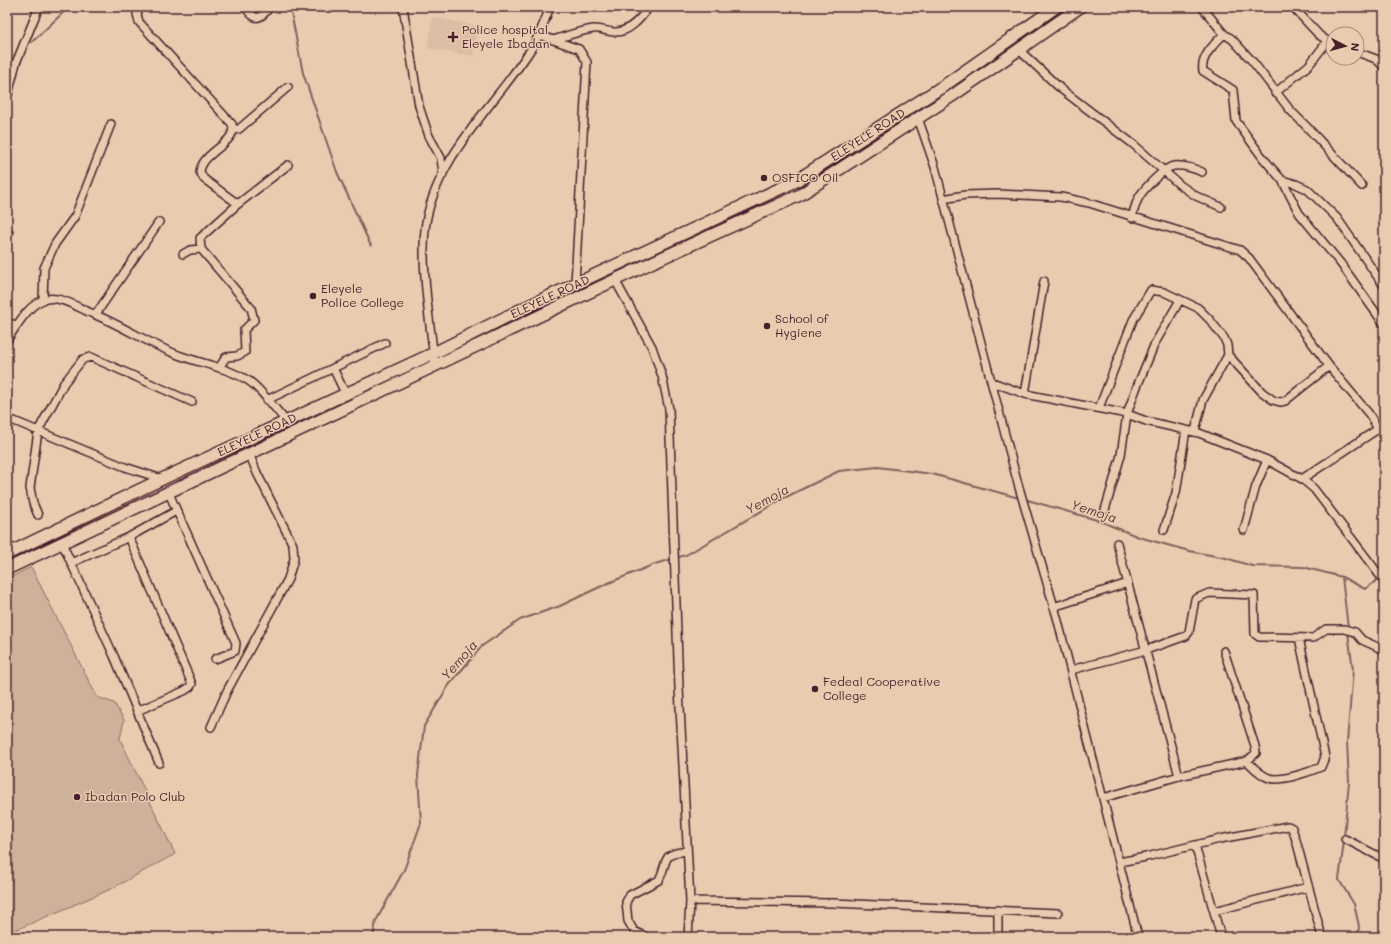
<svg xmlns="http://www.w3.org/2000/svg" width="1391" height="944" font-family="Mali,sans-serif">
<rect width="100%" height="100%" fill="#e9ccb0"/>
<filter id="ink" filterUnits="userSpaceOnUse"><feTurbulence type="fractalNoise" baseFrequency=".025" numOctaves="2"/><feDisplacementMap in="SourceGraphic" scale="8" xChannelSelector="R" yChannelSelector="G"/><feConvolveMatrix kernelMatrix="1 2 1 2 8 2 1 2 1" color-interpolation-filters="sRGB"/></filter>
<g filter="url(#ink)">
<path fill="#dcbda5" d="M433,17L478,26L473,56L427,48Z"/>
<path fill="#cfb09a" stroke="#8c6862" d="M31,567L97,697L114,703L124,720L120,739L175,854L111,889L11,932L7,923V579Z"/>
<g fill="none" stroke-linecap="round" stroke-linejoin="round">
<path stroke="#845e5b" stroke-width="2" d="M290,7L303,73L337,172L371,246
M32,42L69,7
M1024,499L1097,520L1139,537L1189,551L1226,558L1252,566L1303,567L1342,577L1365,589L1380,578
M1342,577L1348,628
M1344,837L1349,782L1347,742L1353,670L1348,632
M1344,841L1339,880L1354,904L1359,926L1358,937
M373,937L376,921L404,870L421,823L418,775L424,726L449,685L482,646L520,620L560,606L606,584L655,564L686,555L784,498L839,471L878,467L932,474L1019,498"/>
<g stroke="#4a1f2b" stroke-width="10">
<path id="minor" d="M140,7L137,14L139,22L232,124C239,143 202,151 200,172L204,179L238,204
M245,7C256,21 258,21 270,7
M403,7L419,106L429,136L441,158L443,174
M1202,7L1224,34L1232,39L1253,62L1290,110L1306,126L1362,186
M1293,7L1319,35L1333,45
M1224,34C1215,43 1200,57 1203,71L1233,90L1236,121L1263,158L1282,180L1296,184L1307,189L1337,218L1384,286
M539,35L579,49L587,62L575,284
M553,40C566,36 580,31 593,29C601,28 607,32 614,32C629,33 641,18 649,7
M1019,50L1061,89L1133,144L1180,185L1196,196L1221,207
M1357,52L1376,59L1384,67
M1275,93L1309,65L1327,42
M7,99L16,63L39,7
M918,118L935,167L1018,484L1057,617L1138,937
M233,130L239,129L288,87
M1282,180L1299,213L1341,264L1384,324
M943,199L965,195L998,194L1061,197L1089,203L1240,250L1249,258L1329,366L1369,414L1378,429
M1132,218C1134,209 1136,201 1141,194C1147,186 1165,167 1174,166C1184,165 1193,168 1202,172
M7,232L9,233
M183,254L190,250L201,249
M615,280L652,347L662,376L669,409L679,688L690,901L688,937
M43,300L44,268L55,244L75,216L111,124
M96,314L159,222
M7,323L17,325
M7,340C16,327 29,303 46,299C61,296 77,307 91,313C122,325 150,345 181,356C204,364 228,368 249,381C260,388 277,411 286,421
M435,365C430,325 421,268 425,229C434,157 496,105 533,46C540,34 545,20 550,7
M219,368L226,357L237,356L245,352L244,330L254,320L251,308L201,249L200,238L238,204L288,165
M333,368L345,393
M992,382L1025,394L1127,414L1146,421L1199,433L1267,460L1302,479L1314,489L1384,581
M1025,394L1044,281
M267,400L385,343
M1099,408L1133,320L1151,290L1164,292L1198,308L1210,320L1224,338L1227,345L1228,355L1262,392L1273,400L1280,402L1285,401L1329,366
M7,418L125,467L162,479
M1195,431L1203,400L1228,355
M1302,479L1384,425
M168,491L236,643L235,651L215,659
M1105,510L1121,455L1127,414L1136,389L1155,343L1180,300
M38,515L33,503L30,488L38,431L64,383L83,359L91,357L192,402
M1164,530L1176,493L1186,430
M1244,530L1256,486L1267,460
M129,537L192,684L190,687L184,691L137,711
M62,543L114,656L159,763
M1117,543L1179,776
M71,563L129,537L176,511
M1053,607L1128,583
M1071,670L1146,650L1186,636L1189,632L1195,599L1209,593L1254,595L1255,634L1259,637L1313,638L1326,629H1344L1355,632L1362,640L1384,650
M211,727L227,691L288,579L294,559L293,545L257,473L249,453
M1247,761C1253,767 1260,775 1269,778C1281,782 1309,772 1321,767L1325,757L1299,638
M1103,798L1179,776L1247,761L1256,753L1255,746L1224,651
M1345,839L1384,859
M1195,845L1221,937
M1119,862L1146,857L1220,839L1288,826L1292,828L1296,840L1322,937
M690,901L833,903L1058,913
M998,910V937
M1214,911L1308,887
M646,937L634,931L628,921L626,902L630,895L659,880C669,860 660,854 687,851"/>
</g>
<g stroke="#4a1f2b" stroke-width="14">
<path id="primary" d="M7,554L162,479L434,353L526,307L794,182L945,85L1056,7
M7,569L655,261L800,195L952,96L1080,7"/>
</g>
<use href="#minor" stroke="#e9ccb0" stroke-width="7"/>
<use href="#primary" stroke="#e9ccb0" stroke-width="11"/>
</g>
</g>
<g fill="#4a1f2b" stroke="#e9ccb0" stroke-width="1.5">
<path d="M451 31h4v4h4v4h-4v4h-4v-4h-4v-4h4z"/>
<circle cx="764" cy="178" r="4"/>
<circle cx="313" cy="296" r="4"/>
<circle cx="767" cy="326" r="4"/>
<circle cx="815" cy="689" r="4"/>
<circle cx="77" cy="797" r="4"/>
</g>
<g text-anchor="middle" stroke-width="3" stroke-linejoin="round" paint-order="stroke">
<g font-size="12" fill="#4a1f2b" stroke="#e9ccb0" text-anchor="start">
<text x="462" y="34">Police hospital<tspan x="462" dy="14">Eleyele Ibadan</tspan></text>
<text x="772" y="182">OSFICO Oil</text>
<text x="321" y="293">Eleyele<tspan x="321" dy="14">Police College</tspan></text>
<text x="775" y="323">School of<tspan x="775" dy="14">Hygiene</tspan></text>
<text x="823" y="686">Fedeal Cooperative<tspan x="823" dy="14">College</tspan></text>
<text x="85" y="801">Ibadan Polo Club</text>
</g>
<g font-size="12" fill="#4a1f2b" stroke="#e9ccb0">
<text transform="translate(868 135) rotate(-33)" y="4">ELEYELE ROAD</text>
<text transform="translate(550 297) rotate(-25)" y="4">ELEYELE ROAD</text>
<text transform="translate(257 435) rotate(-25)" y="4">ELEYELE ROAD</text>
</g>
<g font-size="13" font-style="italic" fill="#5d343b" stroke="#e9ccb0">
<text transform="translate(767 499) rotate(-29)" y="5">Yemoja</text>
<text transform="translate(1094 511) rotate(18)" y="5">Yemoja</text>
<text transform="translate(459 660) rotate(-49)" y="5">Yemoja</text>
</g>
</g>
<rect width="1391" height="944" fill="none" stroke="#e9ccb0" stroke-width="24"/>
<rect x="12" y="12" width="1367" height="920" fill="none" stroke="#4a1f2b" stroke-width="1.5" filter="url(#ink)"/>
<g transform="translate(1345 46) rotate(96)"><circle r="19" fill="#e9ccb0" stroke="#a9877b"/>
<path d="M0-3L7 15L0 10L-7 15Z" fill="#4a1f2b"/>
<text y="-6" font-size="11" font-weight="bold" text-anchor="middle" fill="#4a1f2b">N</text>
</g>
</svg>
